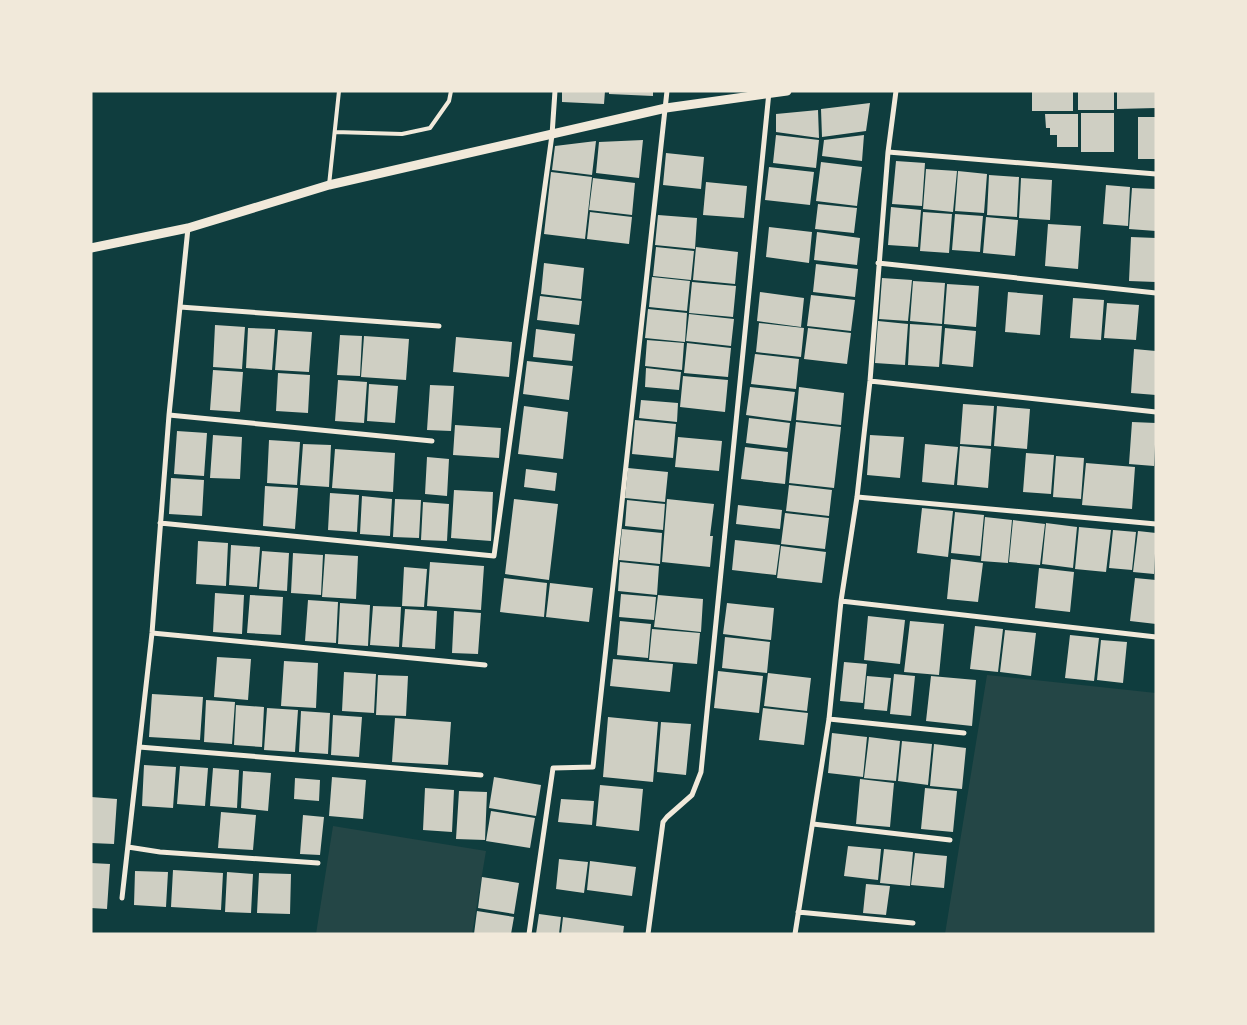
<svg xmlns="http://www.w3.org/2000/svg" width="1247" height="1025" font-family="'Fira Sans',sans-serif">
<rect width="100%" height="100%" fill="#0f3d3e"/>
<path fill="#244646" d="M987,675L1156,693V934H945Z
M333,826L486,851L472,934H316Z"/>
<path fill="#cfcfc3" d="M562,91H605L604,104L562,102Z
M609,91H653V96L609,94Z
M1032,91H1073V111H1032Z
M1078,91H1114V110H1078Z
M1117,91H1156V108L1117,109Z
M870,103L866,131L822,137L821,109Z
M818,110L819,138L776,132V114Z
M1081,113H1114V152H1081Z
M1045,114H1078V147H1057V135H1050V128H1046Z
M1138,117H1156V159H1138Z
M776,135L819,140L816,168L773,163Z
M864,135L862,161L822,156L824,140Z
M643,140L639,178L596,173L599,142Z
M596,141L592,175L552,170L555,146Z
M666,153L704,157L701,189L663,185Z
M896,161L925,163L922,206L892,204Z
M821,162L862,167L857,206L816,201Z
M769,167L814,172L810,205L765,200Z
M926,169L957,171L953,212L923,209Z
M958,171L987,174L984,213L955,211Z
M551,172L592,177L585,239L544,234Z
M989,175L1019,177L1017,217L987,215Z
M593,178L635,183L632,215L589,210Z
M1021,178L1052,180L1050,220L1019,218Z
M706,182L747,186L744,218L703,215Z
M1106,185L1130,187L1128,226L1103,224Z
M1132,188L1156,189V231L1129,229Z
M818,204L857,208L854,233L815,229Z
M891,207L921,210L918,247L888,245Z
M590,212L632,217L629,244L587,239Z
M923,212L952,214L949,253L920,251Z
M955,214L983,216L980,252L952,250Z
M658,215L697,218L695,249L655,245Z
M986,217L1018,220L1015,256L983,253Z
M1048,224L1081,226L1078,269L1045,266Z
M769,227L812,232L809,263L766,257Z
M817,232L860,238L857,265L814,260Z
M1131,237L1156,238V282L1129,281Z
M656,247L694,251L691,280L653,276Z
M696,247L738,252L735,284L693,280Z
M544,263L584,268L581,299L541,294Z
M816,264L858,269L855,297L813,292Z
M652,277L690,281L687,311L649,307Z
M882,278L912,280L908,321L879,319Z
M913,281L945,283L942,324L910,321Z
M692,282L736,286L733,317L689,313Z
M947,284L979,286L976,327L944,324Z
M760,292L804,298L801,327L757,321Z
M1008,292L1043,295L1040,335L1005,332Z
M811,295L855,300L851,331L807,326Z
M540,296L582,301L579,325L537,320Z
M1073,298L1104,300L1101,340L1070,338Z
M1107,303L1139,305L1136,340L1104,338Z
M648,309L687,313L685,342L645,338Z
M689,314L734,319L731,346L686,341Z
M878,321L908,324L905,365L875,363Z
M759,323L804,328L801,357L756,352Z
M910,324L942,326L939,367L908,365Z
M215,325L245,327L242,369L213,367Z
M248,328L275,329L272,370L246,368Z
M808,328L851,333L847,364L804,359Z
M945,328L976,331L973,367L942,364Z
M536,329L575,334L572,361L533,357Z
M278,330L312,332L309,372L275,370Z
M340,335L362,336L360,376L337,375Z
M364,336L409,339L406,380L361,377Z
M456,337L512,342L509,377L453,372Z
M647,340L684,343L682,370L645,366Z
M687,343L731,348L728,377L684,373Z
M1134,349L1156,351V395L1131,393Z
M755,354L799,359L796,389L751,384Z
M527,361L573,366L569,400L523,394Z
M646,368L681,372L679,390L645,387Z
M213,370L243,372L240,412L210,410Z
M278,373L310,375L308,413L276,411Z
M683,376L728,380L725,412L680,407Z
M338,380L367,382L364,423L335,421Z
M369,384L398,386L395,423L367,421Z
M430,385L454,386L451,431L427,430Z
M750,387L795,392L791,421L746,415Z
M799,387L844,393L841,425L796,420Z
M641,400L678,403L677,422L639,418Z
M963,404L994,406L991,446L960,444Z
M524,406L568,412L563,459L518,454Z
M997,406L1030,409L1027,449L994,446Z
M749,418L790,423L787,448L746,443Z
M635,420L676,424L673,458L632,454Z
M796,422L841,427L834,488L789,483Z
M1132,422L1156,423L1154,466L1129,464Z
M455,425L501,428L499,458L453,455Z
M177,431L207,433L204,476L174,474Z
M213,435L242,437L240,479L210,478Z
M870,435L904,437L900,478L867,475Z
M678,437L722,441L719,471L675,467Z
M269,440L300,442L297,485L267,483Z
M303,444L331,445L329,487L300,485Z
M925,444L958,447L954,485L922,482Z
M960,446L991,449L988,488L957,485Z
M745,447L788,452L785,484L741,479Z
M335,449L395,453L393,492L332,488Z
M1026,453L1054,455L1051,494L1023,492Z
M1056,456L1084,458L1081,499L1053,497Z
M427,457L449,459L447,496L425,494Z
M1086,463L1135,467L1132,509L1082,505Z
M628,468L668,472L665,502L625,498Z
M526,469L557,473L555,491L524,487Z
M171,478L204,480L202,516L169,514Z
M789,485L832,490L829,516L786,511Z
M265,486L298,488L295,529L263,526Z
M454,490L493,492L491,541L451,538Z
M330,493L359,495L357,532L328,530Z
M362,496L392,499L390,536L360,534Z
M395,499L421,500L419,538L393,537Z
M514,499L558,504L549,580L505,574Z
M667,499L714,504L710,536H713L710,567L662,562Z
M627,500L665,504L663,530L625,526Z
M423,502L449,504L447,541L421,540Z
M738,505L782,510L780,529L736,524Z
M922,508L953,511L948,557L917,553Z
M955,512L984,515L980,556L951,553Z
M785,513L829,518L825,549L781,544Z
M985,517L1012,520L1008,563L981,561Z
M1013,520L1045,524L1040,565L1009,562Z
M1046,523L1077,527L1073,568L1042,564Z
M1079,527L1111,530L1106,572L1075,569Z
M622,529L662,533L660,564L619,560Z
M1113,530L1136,532L1132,570L1109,568Z
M1138,531L1156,533L1154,574L1133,572Z
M735,540L780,545L776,575L732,570Z
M198,541L228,543L226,586L196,584Z
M231,545L260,547L257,587L229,585Z
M781,546L826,552L822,583L777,578Z
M262,551L289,553L287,591L259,589Z
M293,553L323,555L321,595L291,593Z
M325,554L358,556L356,599L322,597Z
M951,559L983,563L978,602L947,599Z
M430,562L484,566L481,610L427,606Z
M620,562L659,566L657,595L618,591Z
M404,567L427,569L424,607L402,606Z
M1039,568L1074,572L1070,612L1035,608Z
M504,578L547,583L544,617L500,612Z
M1135,578L1156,580V624L1130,621Z
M550,583L593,588L589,622L546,617Z
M215,593L244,595L242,634L213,632Z
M621,594L656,597L654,620L619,617Z
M250,595L283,597L281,635L247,633Z
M658,595L703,599L701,632L654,627Z
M308,600L338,602L336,643L305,641Z
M340,603L370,605L368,646L338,644Z
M727,603L774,608L771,640L723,634Z
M373,606L401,607L399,647L370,645Z
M405,609L437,611L435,649L402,647Z
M454,611L481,613L478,654L452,653Z
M868,616L905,620L900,664L864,660Z
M620,621L651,624L648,658L617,655Z
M910,621L944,624L939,675L904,672Z
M975,626L1003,629L998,672L970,669Z
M652,629L700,633L697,664L649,660Z
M1005,630L1036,633L1031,676L1000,672Z
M1070,635L1099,638L1094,681L1065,678Z
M725,637L770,642L767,673L722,668Z
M1101,640L1127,642L1123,683L1097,680Z
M217,657L251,659L248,700L214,697Z
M613,659L673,664L670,692L610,686Z
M284,661L318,663L316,708L281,706Z
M844,662L867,664L863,703L840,701Z
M718,671L763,676L759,713L714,708Z
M344,672L376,674L374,713L342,711Z
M768,673L811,678L807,711L764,706Z
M894,674L915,676L911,716L890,714Z
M378,675L408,676L406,716L376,715Z
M867,676L891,678L887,711L864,709Z
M931,676L976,680L972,726L926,721Z
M152,694L203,697L200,740L149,737Z
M206,700L235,702L232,744L204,742Z
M236,705L264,707L262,747L234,745Z
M267,708L298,710L295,752L264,750Z
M763,708L808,713L804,745L759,740Z
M301,711L330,713L328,754L299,752Z
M333,715L362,717L359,757L331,755Z
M608,717L658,722L653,782L603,777Z
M395,718L451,722L448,765L392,762Z
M661,722L691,724L686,775L657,772Z
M832,733L867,737L863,777L828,773Z
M869,737L900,741L896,781L864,778Z
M902,741L932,744L928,785L898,781Z
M934,744L966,748L962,789L930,786Z
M144,765L176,767L173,808L142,806Z
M180,766L208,768L205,806L177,804Z
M213,768L239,770L237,808L210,806Z
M243,771L271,773L268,811L241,808Z
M332,777L366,780L363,819L329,816Z
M494,777L541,785L536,816L489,808Z
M295,778L320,780L319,801L294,799Z
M860,779L894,783L890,827L856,824Z
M600,785L643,789L639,831L596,826Z
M425,788L454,790L452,832L423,830Z
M925,788L957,791L953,832L921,829Z
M459,791L487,792L485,840L456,839Z
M91,797L117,799L114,844L91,843Z
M561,799L594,801L592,825L558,822Z
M491,811L535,818L530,848L486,841Z
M221,812L256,815L253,850L218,848Z
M303,815L324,817L320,855L300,854Z
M848,846L881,849L878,880L844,876Z
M884,849L913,852L910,886L880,883Z
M915,853L947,856L944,888L911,885Z
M559,859L588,862L584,893L556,889Z
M590,861L636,867L632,896L587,890Z
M91,863L110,864L107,909L91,908Z
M173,870L223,873L221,910L171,907Z
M135,871L168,872L166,907L134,905Z
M227,872L253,874L251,913L225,912Z
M259,873L291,874L290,914L257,913Z
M482,877L519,883L514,914L478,908Z
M866,884L890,886L886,915L863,913Z
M477,911L514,917L511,934H474Z
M539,914L561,917L559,934H536Z
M563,917L624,926L623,934H561Z"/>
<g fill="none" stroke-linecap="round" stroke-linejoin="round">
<path stroke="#f1e9da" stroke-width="4" d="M335,132L402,134L430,128L449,101L451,91
M329,185L339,91"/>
<path stroke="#f1e9da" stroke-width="5" d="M888,152L1156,174
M878,263L1156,293
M180,307L439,326
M870,381L1156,412
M169,415L432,441
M857,497L1156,524
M160,523L494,556L552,135L555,91
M841,601L1156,637
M152,633L485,665
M829,719L964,733
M139,747L481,775
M813,824L950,840
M128,847L160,852L318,863
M122,898L152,633L169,415L188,228
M798,912L913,923
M529,934L553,768L593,767L667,91
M648,934L663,822L667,817L692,795L701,772L769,92
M795,934L829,719L841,601L857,497L870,381L888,152L896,91"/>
<path stroke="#f1e9da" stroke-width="9" d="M91,248L188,228L329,185L666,108L787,91"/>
</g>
<rect width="1247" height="1025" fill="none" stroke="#f1e9da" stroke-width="185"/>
</svg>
